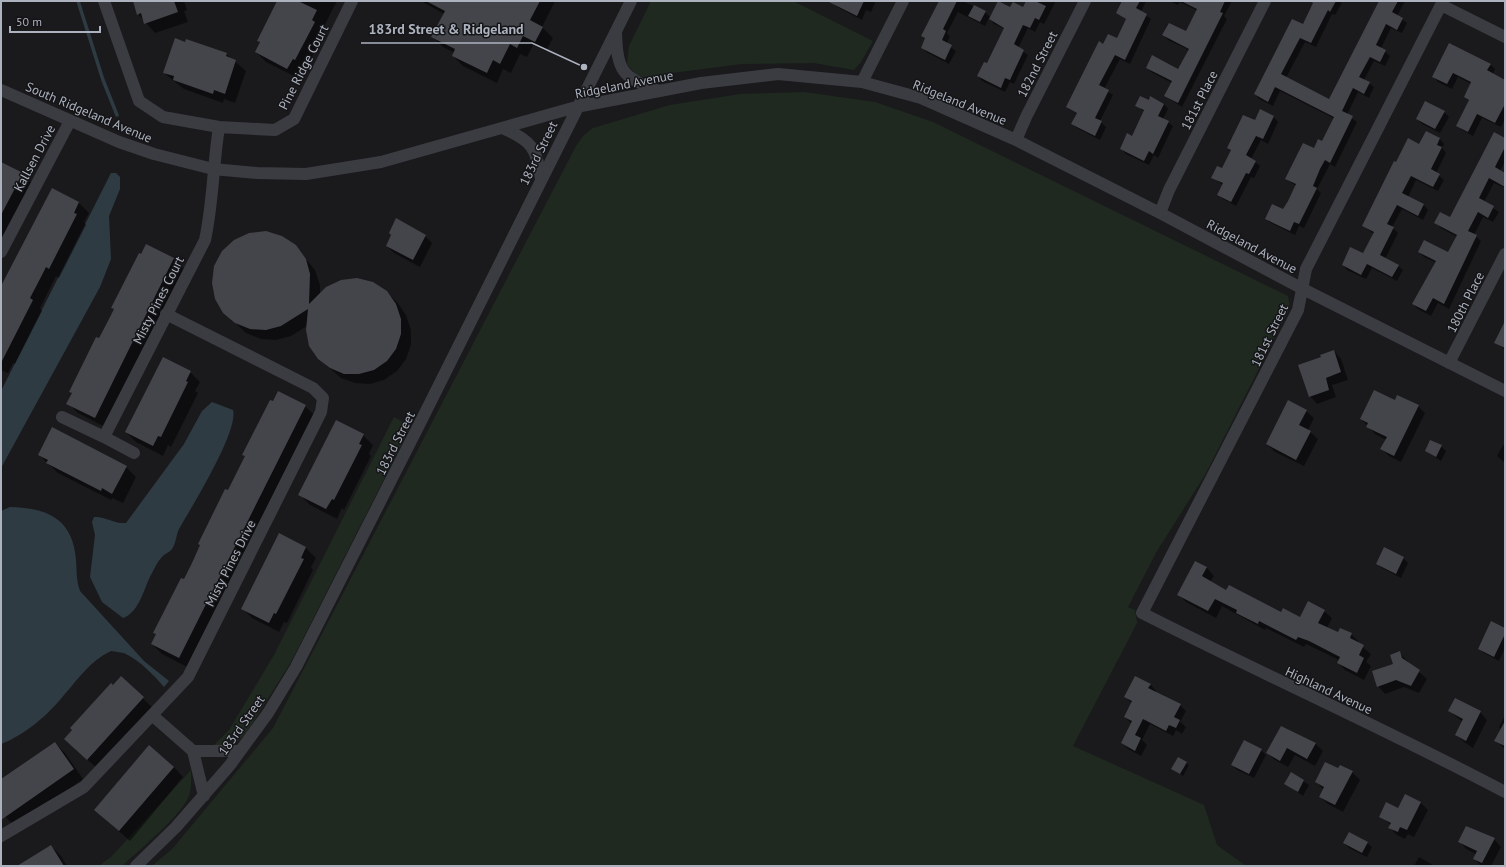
<svg xmlns="http://www.w3.org/2000/svg" width="1506" height="867" font-family="'PT Sans',sans-serif">
<rect width="100%" height="100%" fill="#1a1a1d"/>
<path fill="#1f2920" d="M651,1H793L873,41L861,62L854,70L814,63L742,64L672,73L651,79L636,75L627,64L629,46Z
M804,92L875,102L933,122L1288,296L1290,307L1284,319L1205,475L1157,551L1128,607L1135,610L1137,623L1073,746L1204,805L1217,845L1246,866H152L173,848L273,728L576,146L584,135L593,128L670,105L740,94Z
M394,417L411,426L291,662L247,732L234,745H214L229,730L274,655Z
M191,770C191,780 192,790 188,798C178,819 140,849 122,866H99L112,856Z"/>
<path fill="#2e3b43" d="M111,173H116L120,177V189L109,216L111,259L100,287L1,468V391Z
M212,402L233,410C239,431 191,508 179,529C176,535 176,544 172,549C170,552 166,553 164,555C159,559 155,567 152,573C144,587 140,612 123,618L102,602L90,577L95,535L92,522L94,517C105,516 114,524 126,523L184,444L202,411Z
M10,507C48,508 73,519 76,560C77,572 76,580 80,591L144,661L169,681L164,687C154,675 140,661 126,654C122,652 115,652 111,651C90,661 79,678 64,695C48,715 25,735 1,744V511Z"/>
<path fill="#0007" d="M134,1H184L187,10L184,11L188,22L155,33L138,14Z
M282,1H337L322,30L324,33L306,69L303,68L298,78L266,62L256,52L260,43L258,41Z
M421,1H555L542,27L553,38L546,51L533,45L527,57L520,54L511,73L503,69L497,83L463,66L453,56L455,53L443,47L433,37L444,14Z
M835,1H876L871,12L866,10L862,20L839,8L834,4Z
M940,1H963L985,12L991,18L1011,9L1024,8L1027,1H1056L1044,24L1040,22L1035,32L1028,28L1018,48L1028,55L1014,84L1010,82L1005,92L982,81L978,76L987,65L1005,29L994,24L989,18L985,26L958,12L947,33L950,37L946,44L956,51L949,64L926,52L922,48L926,39L922,36Z
M1123,1H1146L1141,12L1151,19L1130,64L1120,59L1104,89L1113,95L1100,121L1106,127L1100,140L1077,128L1072,124L1077,114L1067,107L1104,45L1117,39L1127,20L1117,13Z
M1169,1H1232L1224,16L1227,19L1182,107L1165,96L1172,83L1151,72L1147,68L1179,70L1189,50L1168,40L1164,35L1187,33L1198,11L1180,2L1178,5Z
M1310,1H1339L1342,3L1335,15L1332,14L1316,47L1305,42L1286,78L1330,100L1380,1H1405L1397,16L1407,23L1402,33L1391,28L1381,48L1390,56L1385,66L1374,61L1364,80L1374,87L1369,98L1358,92L1347,115L1357,122L1335,167L1330,164L1325,174L1317,189L1321,193L1304,228L1299,226L1295,235L1271,223L1266,219L1284,211L1296,186L1286,179L1322,142L1335,119L1280,91L1273,106L1259,99L1255,94L1303,26L1314,4Z
M186,43L226,54L246,71L235,103L224,99L223,103L184,89L164,73Z
M1490,64L1495,69L1493,74L1505,81V119L1501,127L1482,118L1473,136L1462,130L1457,125L1469,101L1465,97L1471,84L1458,77L1452,89L1438,82L1433,76Z
M1149,102L1164,104L1168,109L1163,119L1173,126L1158,158L1154,155L1149,165L1126,154L1121,149L1132,137L1144,112L1137,105Z
M1260,110L1274,117L1278,122L1268,144L1261,140L1251,159L1260,166L1254,178L1251,177L1236,206L1223,199L1218,194L1223,185L1213,178L1222,169L1231,151L1228,148L1255,121Z
M1444,112L1449,117L1440,133L1422,124L1417,119Z
M1440,139L1444,144L1442,148L1446,153L1436,173L1444,180L1438,191L1416,180L1408,197L1424,205L1428,210L1423,220L1402,209L1392,227L1398,233L1385,259L1398,266L1403,270L1397,281L1372,268L1366,279L1347,270L1343,265L1363,254L1374,234L1363,226L1397,163L1420,145Z
M1505,139V161L1500,171L1505,174V188L1494,183L1484,202L1499,212L1493,222L1483,217L1474,235L1481,241L1449,309L1438,303L1431,316L1418,309L1413,304L1437,263L1424,257L1419,252L1449,254L1457,237L1441,228L1436,223L1451,218Z
M1,163L22,174L32,183L1,244Z
M52,189L79,203L89,213L84,222L86,225L59,278L56,276L40,308L42,311L15,364L13,363L8,373L1,370V290Z
M392,235L425,236L432,243L420,267L394,253L387,246Z
M147,245L174,259L184,269L105,427L78,413L68,403L72,394L70,392L114,310L112,307Z
M295,246L315,270L320,285V295L386,292L397,302L406,315L411,330V345L406,359L397,371L384,380L370,384L355,383L341,378L318,358L307,326L291,336L276,340L261,339L246,333L224,312Z
M1505,327V350L1495,342Z
M1334,351L1341,359L1348,380L1332,385L1336,397L1317,404L1310,396L1322,358Z
M190,372L200,382L195,391L198,393L171,447L168,445L163,456L136,442L126,432Z
M1395,401L1418,406L1425,413L1401,462L1389,456L1382,449L1386,440L1375,434L1361,419Z
M273,403L305,406L315,416L189,668L162,654L152,644Z
M1306,411L1314,418L1308,430L1318,439L1304,466L1275,452L1267,444Z
M363,435L373,445L369,454L371,456L344,510L342,508L337,519L310,505L300,495Z
M1503,445L1505,446V463L1497,456Z
M1441,446L1446,451L1441,461L1426,451Z
M39,455L126,467L136,477L123,503L112,498L111,500L58,473Z
M279,535L306,548L316,558L311,567L313,570L287,623L284,622L279,632L252,618L242,608Z
M1403,558L1408,563L1401,578L1382,568L1377,563Z
M1196,562L1207,568L1214,576L1210,582L1227,591L1281,613L1300,618L1324,611L1332,618L1327,628L1338,634H1351L1359,642L1358,643L1371,654L1366,662L1371,666L1364,680L1345,670L1338,663L1339,660L1306,644L1304,647L1266,628L1265,630L1222,606L1216,618L1186,602L1178,594Z
M1505,629V648L1499,661L1484,653L1479,648Z
M1399,652L1408,662L1427,679L1419,693L1404,687L1385,694L1378,686L1394,665Z
M121,678L153,708L98,769L75,749L113,686Z
M1150,684L1156,691L1155,693L1180,705L1186,711L1180,722L1186,727L1182,734L1176,730L1173,736L1150,724L1142,740L1147,745L1141,756L1128,749L1122,743L1132,724L1125,717L1132,703L1125,697Z
M1449,711L1480,712L1487,720L1473,748L1464,742L1456,735L1463,722Z
M1505,715V749L1496,741L1501,730L1499,727Z
M1281,727L1315,743L1323,751L1315,766L1295,755L1288,767L1275,760L1267,753Z
M55,743L65,753L83,779L15,827L1,812V781Z
M1261,750L1266,755L1254,778L1237,770L1232,765Z
M1178,758L1189,765L1183,776L1173,769Z
M174,767L183,777L130,841L95,810Z
M1338,769L1352,772L1360,780L1343,812L1328,804L1320,797L1324,790L1316,782Z
M1291,773L1309,785L1303,796L1285,783Z
M1421,803L1428,810L1414,837L1408,834L1405,839L1397,835L1390,828L1391,825L1380,816Z
M1494,839L1501,847L1491,866H1481L1474,859L1476,854L1466,849L1459,841Z
M1344,843H1367L1372,847L1367,857L1349,848Z
M51,846L61,856L67,866H19Z
M1419,857L1435,866H1414Z"/>
<g fill="none" stroke-linecap="round" stroke-linejoin="round">
<path stroke="#2e3b43" stroke-width="3.5" d="M78,1L103,80L117,115"/>
</g>
<path fill="#44454a" d="M133,1H174L178,12L144,24L141,13L137,15Z
M277,1H298L317,10L312,20L315,22L295,60L293,59L287,69L255,52L260,42L257,41Z
M426,1H540L530,20L543,27L535,42L523,36L517,48L510,44L500,64L493,60L487,73L452,56L455,49L431,37L445,11Z
M827,1H864L857,16Z
M939,1H957L943,29L946,31L942,40L952,45L945,60L921,48L925,38L921,36Z
M998,1L1010,7L1013,2L1023,7L1026,1H1035L1046,6L1039,20L1035,18L1030,28L1023,25L1014,44L1024,50L1010,80L1005,78L1001,88L977,76L984,62L987,63L1004,28L989,19Z
M1122,1H1140L1136,8L1147,14L1125,60L1115,55L1099,85L1109,90L1095,118L1102,121L1095,136L1071,124L1077,113L1066,107L1099,41L1103,44L1108,34L1117,38L1126,19L1116,13Z
M1181,1H1225L1220,12L1223,13L1178,103L1164,96L1172,81L1146,68L1152,55L1178,69L1189,49L1162,35L1169,23L1186,31L1197,9Z
M1310,1H1336L1330,12L1328,10L1311,43L1300,38L1281,74L1329,99L1379,1H1398L1392,12L1403,18L1397,30L1386,24L1376,45L1386,50L1380,62L1370,57L1359,77L1370,82L1364,94L1353,88L1342,111L1353,116L1330,163L1325,160L1320,169L1313,186L1317,188L1299,224L1294,222L1290,231L1265,219L1272,204L1283,209L1288,201L1296,184L1285,179L1303,143L1314,148L1318,139L1322,141L1334,117L1275,87L1268,102L1254,94L1292,19L1303,24L1313,3Z
M974,5L986,11L980,22L968,16Z
M175,38L185,42L186,39L227,53L226,56L236,60L225,94L214,90L213,94L173,80L174,76L163,73Z
M1449,43L1491,64L1487,70L1505,80V104L1495,123L1477,114L1468,132L1456,126L1469,100L1464,97L1471,82L1453,73L1447,84L1432,77Z
M1140,96L1149,100L1150,96L1164,104L1158,116L1169,121L1153,154L1149,151L1144,161L1120,149L1127,133L1132,136L1144,110L1135,106Z
M1425,101L1445,111L1435,129L1416,119Z
M1260,109L1274,116L1263,139L1256,136L1246,155L1256,161L1249,174L1246,173L1231,202L1217,195L1223,183L1211,178L1217,166L1222,168L1231,150L1227,148L1243,115L1255,120Z
M1426,131L1440,138L1437,145L1442,147L1431,169L1440,174L1433,187L1411,176L1402,193L1424,204L1418,216L1397,205L1387,224L1394,227L1380,255L1399,265L1392,277L1367,264L1361,275L1342,265L1350,247L1363,253L1374,232L1362,226L1394,161L1396,162L1408,138L1419,144Z
M1494,132L1505,138V147L1495,167L1505,173V187L1489,178L1479,198L1494,206L1488,218L1478,212L1468,231L1477,235L1444,304L1433,298L1426,311L1412,304L1436,261L1418,252L1424,240L1448,252L1457,235L1434,223L1440,212L1450,217Z
M1,162L23,173L1,215Z
M52,188L79,202L74,213L77,214L49,269L46,267L41,277L30,298L33,300L1,363V286Z
M396,218L426,235L413,260L386,246L391,235L389,233Z
M266,231L282,236L296,245L306,259L310,274L309,304L326,287L341,280L357,278L373,282L387,291L396,304L401,319V334L396,349L387,361L374,370L359,374H344L330,368L318,359L309,346L306,330L308,309L281,326L266,330L250,329L235,323L223,313L215,299L212,283L214,266L222,251L234,240L249,233Z
M146,244L174,258L95,418L66,404L72,393L69,392L96,337L99,338L109,319L114,309L111,308L139,253L141,254Z
M1505,321V348L1494,343Z
M1334,350L1341,372L1326,378L1329,390L1309,397L1298,365L1321,357L1320,355Z
M163,357L191,371L186,381L188,382L161,437L158,436L153,446L125,432Z
M1374,390L1395,400L1397,395L1419,405L1394,456L1380,449L1387,437L1366,427L1368,423L1360,419Z
M278,391L306,405L179,658L151,644L156,634L153,633L181,578L184,579L192,563L200,545L198,544L225,489L228,490L245,456L242,455L270,400L273,401Z
M1288,400L1307,410L1299,425L1311,431L1296,460L1266,444Z
M336,420L364,434L359,444L362,445L334,500L332,499L326,509L298,495Z
M52,427L127,466L112,494L102,488L101,491L46,463L48,460L38,455Z
M1430,440L1442,445L1436,457L1425,451Z
M279,533L306,547L301,558L304,559L276,614L274,613L269,623L241,609Z
M1384,547L1404,557L1396,574L1376,564Z
M1195,561L1207,567L1202,576L1226,590L1229,585L1281,612L1283,608L1300,617L1308,601L1325,610L1318,623L1338,632L1340,628L1352,633L1350,638L1364,645L1359,655L1364,658L1357,673L1337,663L1340,657L1309,641L1298,637L1296,640L1259,621L1258,624L1236,613L1237,610L1215,599L1208,611L1177,595Z
M1491,621L1505,628V634L1494,657L1478,649Z
M1400,651L1402,658L1420,670L1411,686L1396,680L1377,687L1372,671L1393,664L1390,655Z
M121,676L144,697L87,760L64,739L72,730L70,728L111,683L113,685Z
M1135,676L1151,684L1148,688L1181,704L1174,717L1180,720L1176,728L1169,725L1166,731L1143,719L1135,735L1141,738L1135,751L1121,743L1132,721L1124,717L1132,701L1124,697Z
M1455,698L1481,711L1466,741L1455,735L1463,719L1448,711Z
M1505,721V746L1494,741Z
M1281,726L1316,743L1307,759L1287,748L1280,761L1266,753Z
M1244,740L1262,749L1249,774L1231,765Z
M55,742L74,769L1,820V779Z
M149,745L174,767L119,831L94,810Z
M1178,757L1187,762L1180,774L1171,769Z
M1325,762L1338,768L1340,765L1353,771L1335,805L1319,797L1324,787L1315,782Z
M1291,772L1304,780L1298,792L1284,784Z
M1405,794L1421,802L1407,830L1400,827L1398,832L1388,828L1391,823L1379,817L1386,802L1398,808Z
M1466,826L1495,838L1482,863L1473,859L1477,851L1458,842Z
M1349,832L1368,842L1362,853L1343,843Z
M51,845L64,866H17Z"/>
<g fill="none" stroke-linecap="round" stroke-linejoin="round">
<path stroke="#3b3c42" stroke-width="12" d="M104,1L139,101L163,117L219,127L275,130L294,119L352,1
M1443,1L1306,269L1298,310L1142,613C1262,674 1386,729 1505,792
M1441,5L1505,37
M616,31C617,72 622,77 659,91
M862,82L903,1
M1,90L119,142L154,154L213,169L257,173L306,174L381,162L576,107L701,83L778,74L862,82L921,98L1016,140L1160,213L1303,289L1505,391
M502,128C531,140 537,148 541,179
M1016,140L1026,117L1085,1
M1160,213L1169,190L1265,1
M1,252L70,121
M1449,363L1505,254
M62,417L104,437L205,240C213,203 213,165 219,127
M104,437L134,453
M152,715L193,751
M204,796L193,751H240
M1,836L84,787L188,677L321,412L323,398L313,388L166,314
M136,866L176,827L230,765L268,713L296,667L417,429L631,1"/>
</g>
<g text-anchor="middle" stroke-width="3" stroke-linejoin="round" paint-order="stroke">
<g font-size="13" fill="#acb2be" stroke="#151518">
<text transform="translate(1037 64) rotate(-63)" y="5">182nd Street</text>
<text transform="translate(303 67) rotate(-63)" y="5">Pine Ridge Court</text>
<text transform="translate(624 84) rotate(-11)" y="5">Ridgeland Avenue</text>
<text transform="translate(1199 100) rotate(-63)" y="5">181st Place</text>
<text transform="translate(960 102) rotate(22)" y="5">Ridgeland Avenue</text>
<text transform="translate(89 112) rotate(23)" y="5">South Ridgeland Avenue</text>
<text transform="translate(538 153) rotate(-64)" y="5">183rd Street</text>
<text transform="translate(34 158) rotate(-62)" y="5">Kallsen Drive</text>
<text transform="translate(1252 246) rotate(28)" y="5">Ridgeland Avenue</text>
<text transform="translate(158 300) rotate(-63)" y="5">Misty Pines Court</text>
<text transform="translate(1465 302) rotate(-63)" y="5">180th Place</text>
<text transform="translate(1269 335) rotate(-64)" y="5">181st Street</text>
<text transform="translate(395 443) rotate(-63)" y="5">183rd Street</text>
<text transform="translate(230 563) rotate(-63)" y="5">Misty Pines Drive</text>
<text transform="translate(1329 690) rotate(25)" y="5">Highland Avenue</text>
<text transform="translate(241 725) rotate(-55)" y="5">183rd Street</text>
</g>
</g>
<path fill="none" stroke="#acb2be" stroke-width="1.5" d="M584 67L532 43H361"/>
<circle fill="#acb2be" stroke="#151518" stroke-width="1.5" cx="584" cy="67" r="4"/>
<g font-size="14" text-anchor="middle" font-weight="bold" fill="#acb2be" stroke="#151518" stroke-width="3" stroke-linejoin="round" paint-order="stroke">
<text x="446" y="34">183rd Street &amp; Ridgeland</text>
</g>
<rect width="1506" height="867" fill="none" stroke="#acb2be" stroke-width="4"/>
<path d="M10 26v6h90v-6" fill="none" stroke="#acb2be" stroke-width="2"/>
<text x="16" y="26" font-size="12" fill="#acb2be" stroke="#151518" stroke-width="3" paint-order="stroke">50 m</text>
</svg>
